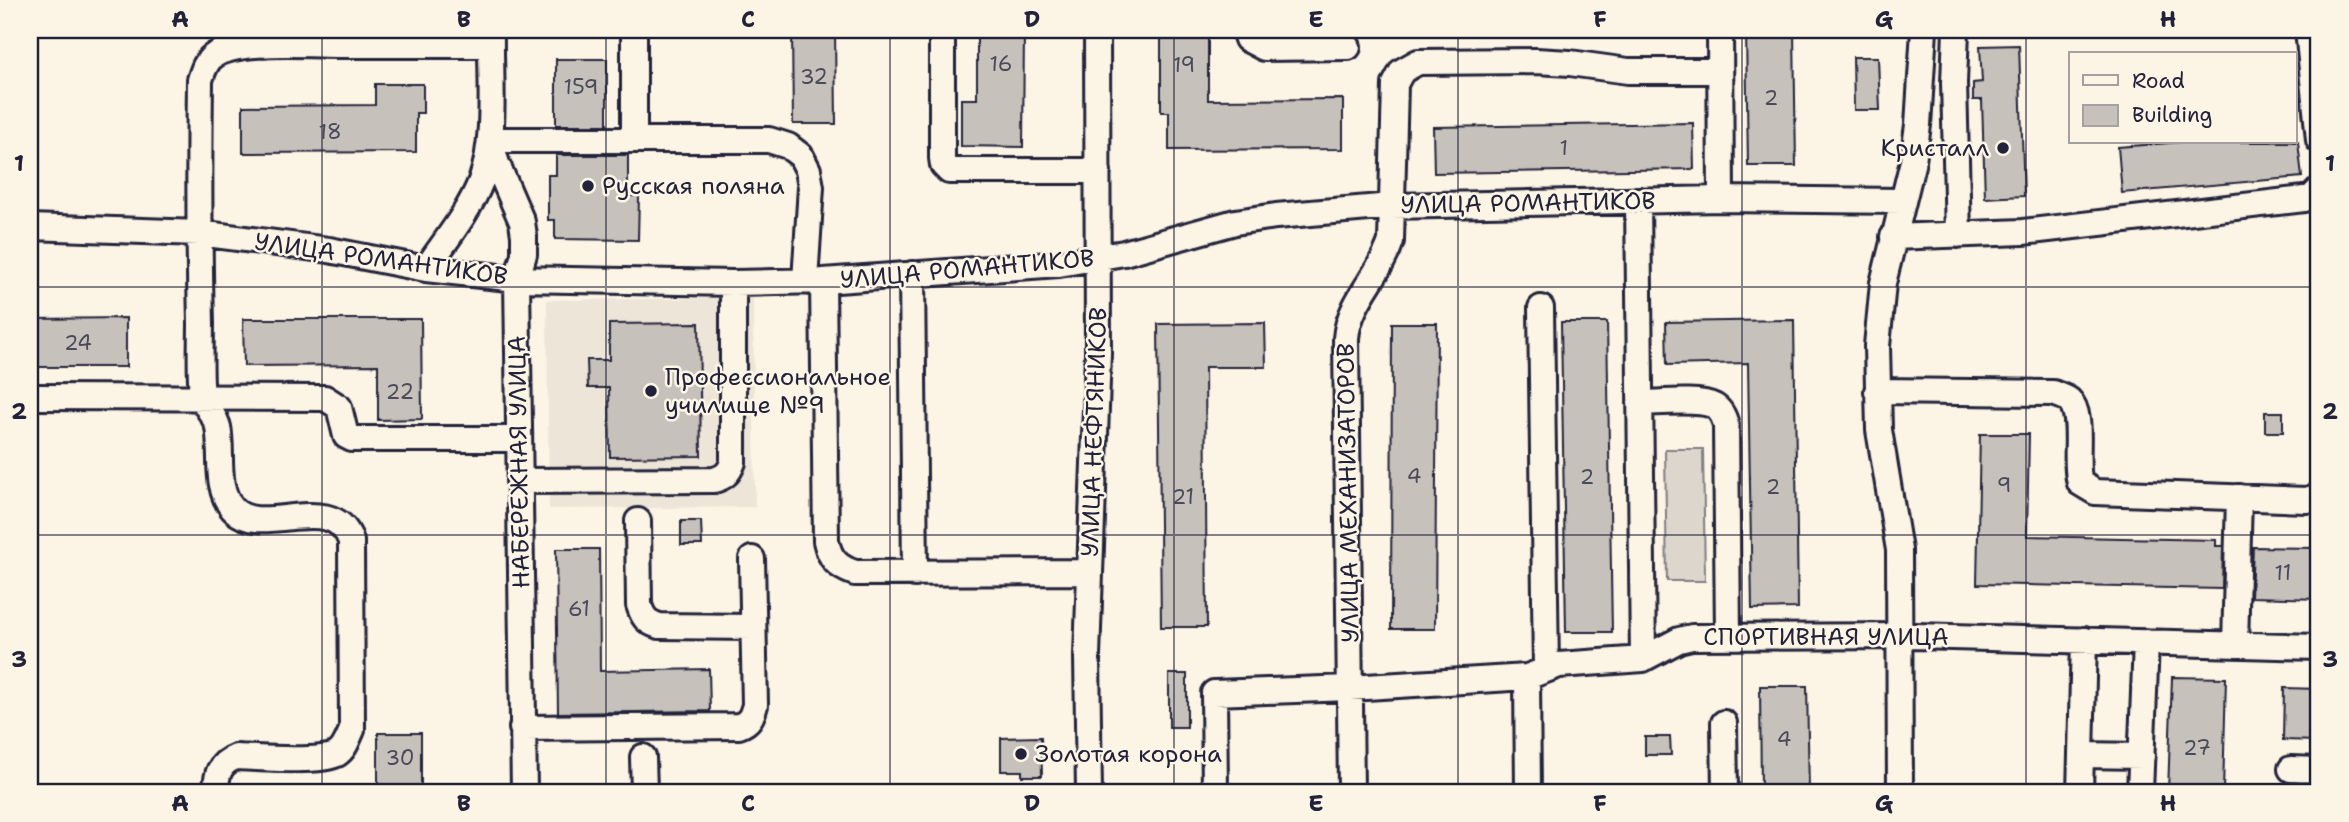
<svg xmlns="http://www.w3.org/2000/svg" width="2349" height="822" font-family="'Shantell Sans',sans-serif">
<rect width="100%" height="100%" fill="#fcf5e5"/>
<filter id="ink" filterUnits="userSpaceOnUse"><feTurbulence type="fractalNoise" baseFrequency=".0143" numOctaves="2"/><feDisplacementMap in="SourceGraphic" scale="14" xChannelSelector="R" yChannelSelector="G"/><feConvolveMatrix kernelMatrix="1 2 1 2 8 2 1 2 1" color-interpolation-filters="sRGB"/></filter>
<g filter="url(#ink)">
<path fill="#ece5d8" d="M753,298L755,507L549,509L547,300Z"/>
<path fill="#dcd6cc" stroke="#7f7c84" stroke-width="2" d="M1665,449H1703L1705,581H1667Z"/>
<path fill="#c6c1bb" stroke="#22223b" stroke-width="2" d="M792,30H835L836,124H793Z
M977,30H1024L1023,147L961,146V99H977Z
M1161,30H1208V100L1343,99V149L1169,150V112H1161Z
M1746,30H1794L1796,166H1748Z
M2019,45L2024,196L1985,198L1982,100H1973V83L1982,82L1980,46Z
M1853,57H1878L1880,110H1854Z
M556,59H607V125H556Z
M375,84H423V113H416V152L243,153V106L375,105Z
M1693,123L1694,169L1434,173L1433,127Z
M2182,142H2298L2302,177L2122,193L2118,147Z
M556,155H628V196H639L638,240L555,239V220H548V175H556Z
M126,318V367H30V319Z
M243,319H421L422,419L378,420V365L244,366Z
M1794,320L1798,608L1752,609L1748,363L1667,365L1666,322Z
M1561,322H1607L1612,632H1566Z
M699,323L701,456L610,457L609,388H588L587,360H609V324Z
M1265,323L1266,367H1205L1207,627H1161L1158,324Z
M1392,323H1437L1435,629H1391Z
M2265,412H2283V432H2265Z
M1980,434H2029L2027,536L2216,540V546H2223L2222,589L1977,584Z
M681,521H701L702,545H681Z
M2253,547L2319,548V599L2251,597Z
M556,549H599L600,671L709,669L710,711L558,713Z
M1169,674H1187V727H1169Z
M2172,677L2226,678L2223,792H2168Z
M1760,686H1807L1809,792H1761Z
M2284,688L2319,689V741L2283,740Z
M378,733H421V792H378Z
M1041,737L1042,776H1022V771H1001V738Z
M1645,737H1670L1671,755H1645Z"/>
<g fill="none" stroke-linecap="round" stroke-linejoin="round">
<g stroke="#22223b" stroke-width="30">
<path id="minor" d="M337,30V45H490
M942,30V158L943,165L949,171H1098
M1244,30L1247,39L1264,48L1348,47
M1720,30L1721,199
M1956,30L1954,83L1958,235
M2308,30L2319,140
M490,140L497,164L522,222L524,236V254L517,279L524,792
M490,140H769L788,146L801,156L808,170L811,187L805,281
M634,140V30
M1638,200L1643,659
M30,227L199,233L329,250L426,269L517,279L733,283L823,281L1059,264L1124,253L1235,222L1276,216L1392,206L1721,199L1902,201
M1893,237L2023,232L2304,199L2312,197L2319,190
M426,269C445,241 469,212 481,181C497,139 490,75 491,30
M912,274L915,574
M823,281L826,541C830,559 837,567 855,573L1089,572
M1541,308L1546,669
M1877,391L2053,393C2058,395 2065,397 2069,400C2085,415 2073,461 2080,483L2095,492L2307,500L2319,496
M30,397L325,398L339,407L346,436L352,439H518
M1640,403C1658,403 1699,398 1714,406C1721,410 1724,417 1726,425L1728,636
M519,481L714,480C725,477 729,473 733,462V283
M638,521L639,605C643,617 646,622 659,626L753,627
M2235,645L2239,497
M1527,677L1528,792
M1724,723L1725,792
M522,728L739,726C750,722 752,716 755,705L752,559
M2081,755L2142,756
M643,757L644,792
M2291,769L2319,770
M216,792C216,775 219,763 236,757C258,758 320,763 337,754C345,749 348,738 352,730L351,541C333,489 261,539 233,509C214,488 223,451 218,427C216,417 206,408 203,399C199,385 201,341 201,324C199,243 199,162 200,80C203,71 205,63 212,57C234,39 308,45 337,45
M1089,792L1087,656L1098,353L1097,30
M1215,792L1214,693L1350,688L1527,677L1559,665L1643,659L1679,640L1692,637L1916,636L2319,647
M1351,792L1346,338C1349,301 1380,276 1391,241L1395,84L1402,71L1418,62L1536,61L1570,63L1628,71H1720
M1900,792L1899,550L1879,430L1877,346L1883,283L1913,161L1918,125L1924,30
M2080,792L2084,640
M2140,792L2146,642"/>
</g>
<use href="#minor" stroke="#fcf5e5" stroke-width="24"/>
</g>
</g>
<path fill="none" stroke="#22223b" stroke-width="2" stroke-opacity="0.55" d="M322,30V792M606,30V792M890,30V792M1174,30V792M1458,30V792M1742,30V792M2026,30V792M30,287H2319M30,535H2319"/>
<g fill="#22223b" stroke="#fcf5e5" stroke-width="2.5">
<circle cx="2003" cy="148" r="7"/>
<circle cx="588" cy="186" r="7"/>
<circle cx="651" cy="391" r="7"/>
<circle cx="1021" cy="754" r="7"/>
</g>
<g text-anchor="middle" stroke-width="5" stroke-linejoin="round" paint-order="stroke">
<g font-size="21" fill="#4b4a5b">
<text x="1001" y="71">16</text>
<text x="1184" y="72">19</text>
<text x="814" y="84">32</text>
<text x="581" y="94">159</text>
<text x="1771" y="105">2</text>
<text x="330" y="139">18</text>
<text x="1564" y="155">1</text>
<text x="78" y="350">24</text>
<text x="400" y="399">22</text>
<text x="1414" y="483">4</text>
<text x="1587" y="484">2</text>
<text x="2004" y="492">9</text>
<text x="1773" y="494">2</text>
<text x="1183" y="504">21</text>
<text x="2283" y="580">11</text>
<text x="579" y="616">61</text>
<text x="1784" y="746">4</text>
<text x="2197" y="755">27</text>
<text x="400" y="765">30</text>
</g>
<g font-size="24" fill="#22223b" stroke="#fcf5e5" text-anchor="start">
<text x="1989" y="156" text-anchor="end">Кристалл</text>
<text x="602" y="194">Русская поляна</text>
<text x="665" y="385">Профессиональное<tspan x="665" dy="28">училище №9</tspan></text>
<text x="1035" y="762">Золотая корона</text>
</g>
<g font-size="24" fill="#22223b" stroke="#fcf5e5">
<text transform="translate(1528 203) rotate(-1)" y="8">УЛИЦА РОМАНТИКОВ</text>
<text transform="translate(381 259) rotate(8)" y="8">УЛИЦА РОМАНТИКОВ</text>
<text transform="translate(967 269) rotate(-5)" y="8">УЛИЦА РОМАНТИКОВ</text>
<text transform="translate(1094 432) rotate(-88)" y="8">УЛИЦА НЕФТЯНИКОВ</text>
<text transform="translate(519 462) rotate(-91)" y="8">НАБЕРЕЖНАЯ УЛИЦА</text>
<text transform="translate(1348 493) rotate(-91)" y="8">УЛИЦА МЕХАНИЗАТОРОВ</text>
<text x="1826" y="645">СПОРТИВНАЯ УЛИЦА</text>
</g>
</g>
<rect width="2349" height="822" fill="none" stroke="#fcf5e5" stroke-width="77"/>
<rect x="2069" y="52" width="228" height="91" fill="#fcf5e5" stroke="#a5a1a1" stroke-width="2"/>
<rect x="2083" y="75" width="35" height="10" fill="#fcf5e5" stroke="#a5a1a1" stroke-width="2"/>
<text x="2132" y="88" font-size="21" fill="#22223b">Road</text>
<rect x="2083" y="105" width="35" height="21" fill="#c6c1bb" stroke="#a5a1a1" stroke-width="2"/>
<text x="2132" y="122" font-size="21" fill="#22223b">Building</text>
<rect x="38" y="38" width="2272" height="746" fill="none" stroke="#22223b" stroke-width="2.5"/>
<g font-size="23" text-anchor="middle" font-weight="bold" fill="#22223b">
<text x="180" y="27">A</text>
<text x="464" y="27">B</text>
<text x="748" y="27">C</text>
<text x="1032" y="27">D</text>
<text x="1316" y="27">E</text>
<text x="1600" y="27">F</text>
<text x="1884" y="27">G</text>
<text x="2168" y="27">H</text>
<text x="19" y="171">1</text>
<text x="2330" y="171">1</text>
<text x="19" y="419">2</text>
<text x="2330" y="419">2</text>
<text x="19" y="667">3</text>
<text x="2330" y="667">3</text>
<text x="180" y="811">A</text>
<text x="464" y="811">B</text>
<text x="748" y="811">C</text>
<text x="1032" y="811">D</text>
<text x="1316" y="811">E</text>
<text x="1600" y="811">F</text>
<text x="1884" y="811">G</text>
<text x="2168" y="811">H</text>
</g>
</svg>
